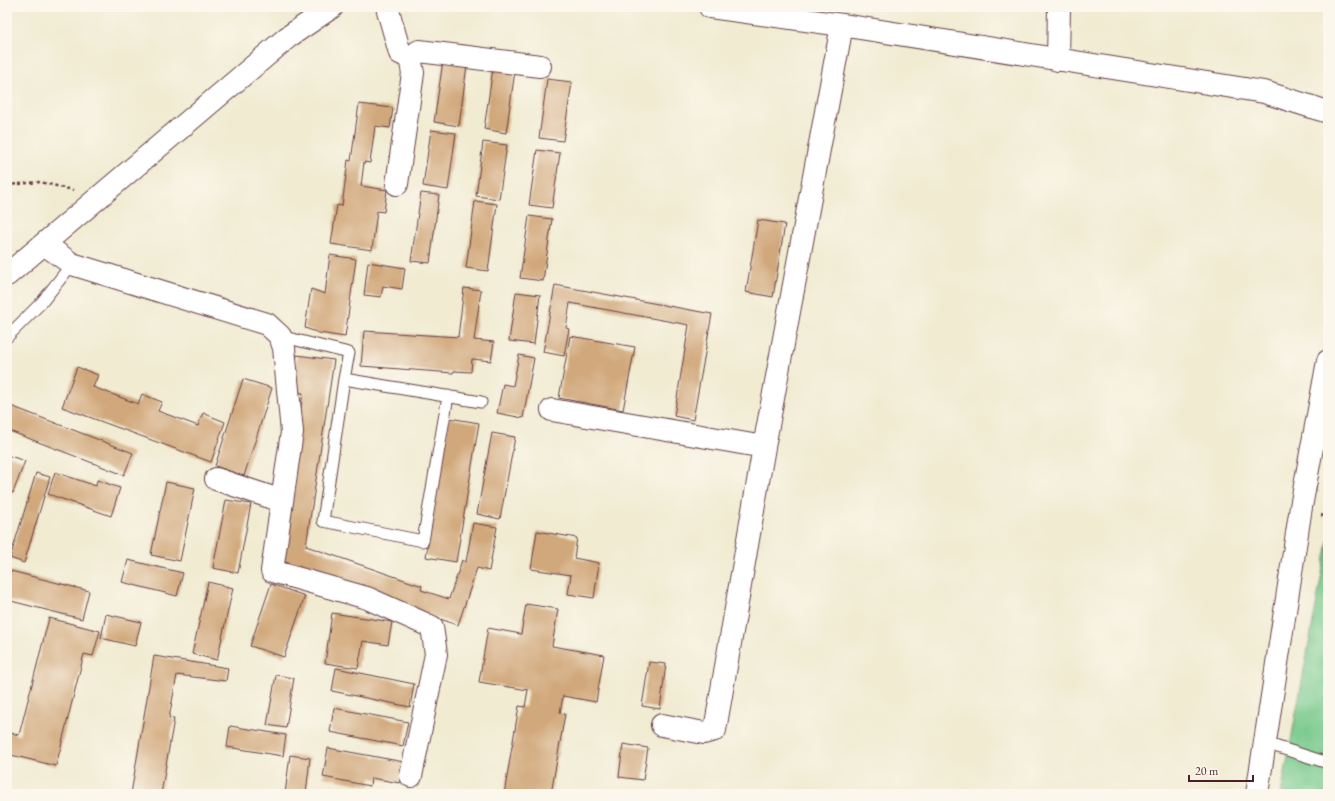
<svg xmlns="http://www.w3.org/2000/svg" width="1335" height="801" font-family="'EB Garamond',serif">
<rect width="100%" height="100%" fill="#fbf7ec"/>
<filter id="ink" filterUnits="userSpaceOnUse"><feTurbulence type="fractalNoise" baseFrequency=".025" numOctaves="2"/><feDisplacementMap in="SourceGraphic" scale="8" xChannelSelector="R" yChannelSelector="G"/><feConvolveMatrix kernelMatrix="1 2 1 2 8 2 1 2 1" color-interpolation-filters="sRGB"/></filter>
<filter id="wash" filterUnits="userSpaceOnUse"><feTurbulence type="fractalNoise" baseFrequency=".012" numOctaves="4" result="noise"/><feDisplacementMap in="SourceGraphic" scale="16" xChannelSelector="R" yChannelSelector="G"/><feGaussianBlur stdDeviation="0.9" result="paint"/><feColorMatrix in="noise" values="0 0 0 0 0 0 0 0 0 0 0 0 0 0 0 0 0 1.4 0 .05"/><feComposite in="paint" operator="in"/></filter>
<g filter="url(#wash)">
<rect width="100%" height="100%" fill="#f1ebd2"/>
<path fill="#75c88a" stroke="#60745a" d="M1328,541V794H1281Z"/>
<g id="blocks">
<path fill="#d1a87b" d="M443,61L467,65L459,126L434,122Z
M493,68L515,71L506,133L484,129Z
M547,79L572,82L563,141L539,138Z
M359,104L393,108L390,128L375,126L370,163L364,162L361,186L387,190L384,212L377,211L372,250L331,244L337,205L342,206L348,160L351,161Z
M431,130L456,133L448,190L423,186Z
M483,142L507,145L499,199L476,196Z
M537,150L560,153L552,208L529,205Z
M421,193L439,195L430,263L411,261Z
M475,201L497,204L488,271L466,268Z
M529,216L552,219L543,281L520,278Z
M758,220L785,224L773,297L746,292Z
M330,255L356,259L345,337L319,333L305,328L311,289L325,294Z
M368,262L405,268L402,289L383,286L381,297L364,295Z
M555,285L712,314L693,420L674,416L689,325L570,303L566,328L569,329L564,356L543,352Z
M464,288L481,290L474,340L494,342L491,361L472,359L471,372L454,371L453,373L361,366L364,331L458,337Z
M516,292L540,295L534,344L509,341Z
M570,336L635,347L623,410L559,398Z
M297,355L334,360L306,546L422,586L421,590L449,599L462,560L466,562L473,523L497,527L489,571L477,568L458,625L302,572L303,568L279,560L303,393L292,391Z
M519,355L534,358L523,418L497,413L503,384L513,386Z
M77,367L98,375L93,387L138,404L142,394L162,402L158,411L198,426L203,413L225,422L211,462L62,407Z
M243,379L272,388L244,476L215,466Z
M11,406L133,453L124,475L7,430V416Z
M449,418L479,423L456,562L426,557Z
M492,433L515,437L500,519L477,514Z
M7,455L25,461L13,493L7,491Z
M55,472L96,486L97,480L120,488L111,516L48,494Z
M36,473L50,477L24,563L10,558Z
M166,482L195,488L180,561L151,555Z
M226,500L251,504L238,573L213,568Z
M537,531L577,538L574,558L599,563L594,598L568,594L571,575L531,569Z
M128,560L183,573L177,596L122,582Z
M7,570L89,591L82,619L7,600Z
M208,582L233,588L217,660L192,654Z
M271,584L305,596L284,657L250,646Z
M526,604L558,609L552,646L604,655L596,702L563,696L560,713L565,714L551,794H504L519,706L525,707L528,690L479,682L488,628L521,634Z
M332,613L392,622L388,645L363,641L358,668L325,663Z
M106,614L141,622L135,646L101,638Z
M49,618L100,631L93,656L84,654L56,766L7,754V732L19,735Z
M154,656L228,668L226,681L177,675L169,718L174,719L161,794H131Z
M649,662L666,664L660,709L642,706Z
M336,668L414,684L410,707L332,691Z
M276,675L294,678L286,728L267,725Z
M334,708L408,722L403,746L330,732Z
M230,726L286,735L283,756L227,747Z
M623,744L648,748L643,780L619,777Z
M328,748L404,762L400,783L371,778L370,786L323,777Z
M290,755L310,758L306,794H285Z"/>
</g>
</g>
<g filter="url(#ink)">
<use href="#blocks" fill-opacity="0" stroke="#633e44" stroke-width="1"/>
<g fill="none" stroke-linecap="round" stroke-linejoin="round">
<g stroke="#633e44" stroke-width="13">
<path id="service" d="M280,336L349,353L344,379L481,402
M7,337L42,302L72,264
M344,379L323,521L423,541L448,396
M1265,743L1328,763"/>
</g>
<g stroke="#633e44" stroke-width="24">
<path id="minor" d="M387,7L400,53L410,58L413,73L397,184
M410,58L419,51L540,66
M1058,60L1059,7
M44,244L72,264L267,324L280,336L284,348L292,432L272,571L367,598L432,627L436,654L411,776
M552,410L764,447
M216,479L282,501
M662,725L704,733L715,730L764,447L842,25"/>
</g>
<g stroke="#633e44" stroke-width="24">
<path id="tertiary" d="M710,7L842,25L1264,92L1328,112
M7,275L288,37L332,7
M1257,794L1301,507L1328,361"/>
</g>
<path stroke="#633e44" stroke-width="2.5" stroke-dasharray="3 3" stroke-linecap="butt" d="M7,185L40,182L73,190
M1321,515L1328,518"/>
<use href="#service" stroke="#fff" stroke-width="11"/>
<use href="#minor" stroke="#fff" stroke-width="22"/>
<use href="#tertiary" stroke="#fff" stroke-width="22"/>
</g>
</g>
<rect width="1335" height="801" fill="none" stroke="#fbf7ec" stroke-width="24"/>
<path d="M1189 775v6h64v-6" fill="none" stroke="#4a1f2b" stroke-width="2"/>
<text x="1195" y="775" font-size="12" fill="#4a1f2b" stroke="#fbf7ec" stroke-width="3" paint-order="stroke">20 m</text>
</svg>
